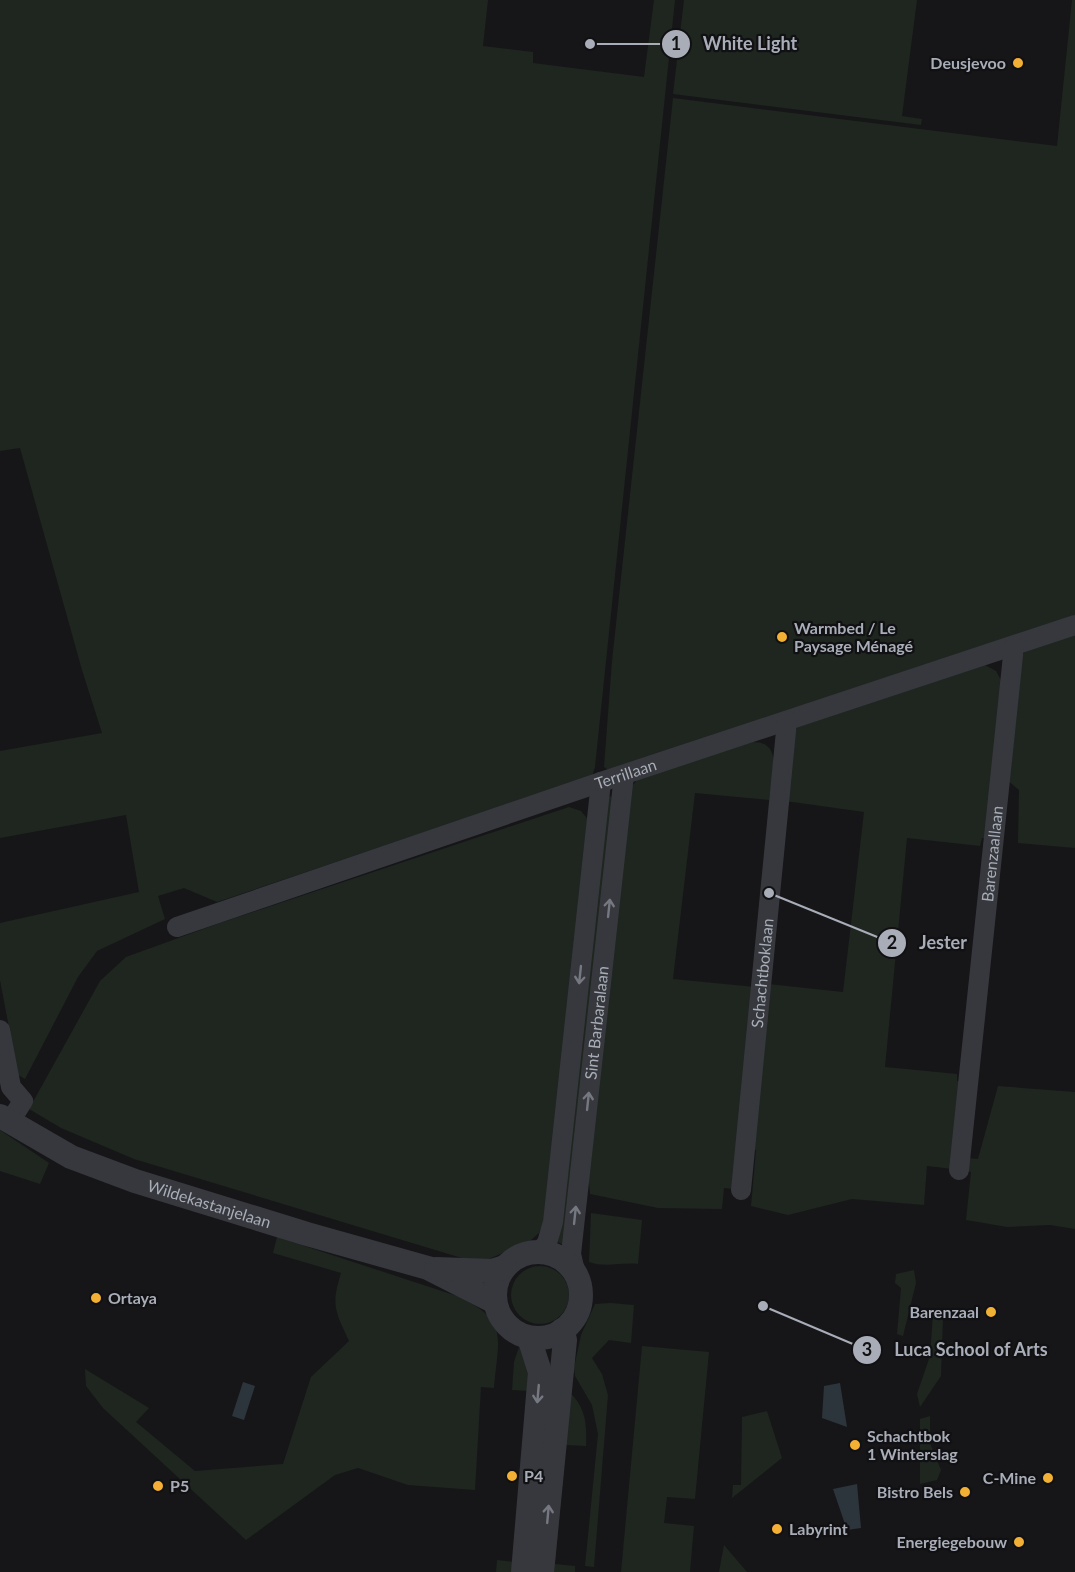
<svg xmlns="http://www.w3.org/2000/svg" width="1075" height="1572" font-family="Lato,sans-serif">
<rect width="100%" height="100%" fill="#161618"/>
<path fill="#1e261f" d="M0,0H488L483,46L533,52V63L644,77L654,0H675L595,767L592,776L217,902L184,888L158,896L165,919L97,951L78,977L25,1079L18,1075L0,980V923L139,892L126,815L0,838V751L102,733L82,670L20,448L0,451Z
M684,0H917L902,116L922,119L921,125L673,94Z
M1072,0H1075V615L610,771L604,767L612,661L673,98L1057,146Z
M1075,632V848L1018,843L1019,790L1006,779L1017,664L1027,648Z
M985,665L996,671L1003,684L985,838H982L980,846L907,838L885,1067L957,1074V1081L961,1082L953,1169L927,1166L924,1205L852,1199L788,1215L751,1206L756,1150L751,1149L768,984L843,992L864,812L785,801L792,735L798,727Z
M753,742C784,742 772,778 769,800L695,793L673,979L755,987L733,1189L724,1188L722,1209L658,1208L590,1194L587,1162L628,791L638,779Z
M607,795L612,797L567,1247L558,1242L604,800Z
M569,807L581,811L590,822L548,1191L543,1224L539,1233L531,1240L487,1260L465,1259L134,1159L61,1128L29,1109L100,981L126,957L217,924Z
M998,1086L1075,1092V1229L1050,1225L1007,1227L966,1220L971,1172L966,1171L967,1158L978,1159Z
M0,1130L49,1163L40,1184L0,1171Z
M591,1213L642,1220L638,1264C621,1262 606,1268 589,1262Z
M277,1237L457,1296C510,1321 498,1337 494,1388L481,1387L475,1490L408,1485L358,1468L335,1475L246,1540L103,1408L86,1386L85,1369L149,1408L136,1422L195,1471L283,1464L311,1377L349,1341C335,1311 331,1305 341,1273L273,1253Z
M511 1295a29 29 0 1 1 58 0a29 29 0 1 1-58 0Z
M914,1270L916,1283L903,1336L897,1334L901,1288L895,1283L896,1274Z
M611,1303L634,1305L631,1343L609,1340L592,1358L602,1374L608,1395L594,1567L585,1566L598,1434L592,1405L575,1376L574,1368L581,1335L595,1304Z
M933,1314L943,1318L941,1376L920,1407L917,1394L930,1356Z
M642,1346L709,1352L695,1499L667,1497L664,1523L694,1526L690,1572H621Z
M519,1347L528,1371L529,1391L512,1390L514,1362Z
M569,1392C586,1407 587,1425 586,1446L566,1445L555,1564L575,1566V1572H552Z
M767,1411L782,1458L732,1498L733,1485H741L742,1417Z
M930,1416V1443L941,1470L937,1480L920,1484V1419Z
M724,1545L747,1572H719Z
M497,1560L514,1562L513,1572H496Z"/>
<path fill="#2c353c" d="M243,1382L255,1386L244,1420L232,1416Z
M840,1383L847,1427L822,1418L824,1386Z
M857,1484L861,1528L847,1530L833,1489Z"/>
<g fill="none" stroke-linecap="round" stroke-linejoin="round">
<g stroke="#37383d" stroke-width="20">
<path id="s1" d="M177,927L601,782L1075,625"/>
<path d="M0,1030L11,1087L23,1101L9,1123"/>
<path id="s2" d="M959,1170L1014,646"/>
<path id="s3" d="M741,1190L787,721"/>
<path d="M540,1251L547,1243L553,1222L601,782"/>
<path id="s4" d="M575,1271L571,1254L624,775"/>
</g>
<g stroke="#37383d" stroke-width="24">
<path id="s5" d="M0,1116L71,1157L135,1181L307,1234L428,1268L495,1302"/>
<circle cx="538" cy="1295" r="43"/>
<path d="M436,1269L492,1271L505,1267"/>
<path d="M523,1572L540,1372L529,1338"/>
<path d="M542,1572L565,1340L562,1330"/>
</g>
</g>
<defs><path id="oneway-shaft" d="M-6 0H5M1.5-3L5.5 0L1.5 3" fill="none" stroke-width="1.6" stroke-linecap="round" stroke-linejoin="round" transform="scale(1.5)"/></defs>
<g stroke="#757881">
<use href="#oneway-shaft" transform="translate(609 908) rotate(-84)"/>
<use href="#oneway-shaft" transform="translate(580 975) rotate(96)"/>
<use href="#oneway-shaft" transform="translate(588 1101) rotate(-84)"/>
<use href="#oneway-shaft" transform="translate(575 1215) rotate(-84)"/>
<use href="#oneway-shaft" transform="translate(538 1394) rotate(95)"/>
<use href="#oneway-shaft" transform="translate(548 1514) rotate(-85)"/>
</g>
<g fill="#f2b134" stroke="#111113" stroke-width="2">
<circle cx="1018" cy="63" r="6"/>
<circle cx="782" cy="637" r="6"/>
<circle cx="96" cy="1298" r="6"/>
<circle cx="991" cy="1312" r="6"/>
<circle cx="855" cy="1445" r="6"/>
<circle cx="512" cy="1476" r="6"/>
<circle cx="1048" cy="1478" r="6"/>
<circle cx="158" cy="1486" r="6"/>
<circle cx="965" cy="1492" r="6"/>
<circle cx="777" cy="1529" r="6"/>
<circle cx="1019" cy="1542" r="6"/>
</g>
<g text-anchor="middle" stroke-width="4.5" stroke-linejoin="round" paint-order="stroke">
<g font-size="16" font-weight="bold" fill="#a8adb8" stroke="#111113" text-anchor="start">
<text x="1006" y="69" text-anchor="end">Deusjevoo</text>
<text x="794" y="634">Warmbed / Le<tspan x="794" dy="18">Paysage Ménagé</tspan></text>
<text x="108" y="1304">Ortaya</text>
<text x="979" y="1318" text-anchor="end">Barenzaal</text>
<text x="867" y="1442">Schachtbok<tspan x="867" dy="18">1 Winterslag</tspan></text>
<text x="524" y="1482">P4</text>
<text x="1036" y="1484" text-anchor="end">C-Mine</text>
<text x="170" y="1492">P5</text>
<text x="953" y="1498" text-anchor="end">Bistro Bels</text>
<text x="789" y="1535">Labyrint</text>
<text x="1007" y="1548" text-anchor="end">Energiegebouw</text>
</g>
<g font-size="16" fill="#a8adb8" stroke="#111113">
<text dy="6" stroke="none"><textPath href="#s1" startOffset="474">Terrillaan</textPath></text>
<text dy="6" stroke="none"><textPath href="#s2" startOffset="318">Barenzaallaan</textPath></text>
<text dy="6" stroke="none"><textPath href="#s3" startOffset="218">Schachtboklaan</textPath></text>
<text dy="6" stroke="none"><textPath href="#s4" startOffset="250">Sint Barbaralaan</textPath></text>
<text dy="6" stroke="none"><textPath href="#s5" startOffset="228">Wildekastanjelaan</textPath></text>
</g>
</g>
<path fill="none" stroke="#a8adb8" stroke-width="2" d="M590 44L676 44M769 893L892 943M763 1306L867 1350"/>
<g fill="#a8adb8" stroke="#111113" stroke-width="2">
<circle cx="590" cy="44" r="6"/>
<circle cx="769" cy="893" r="6"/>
<circle cx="763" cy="1306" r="6"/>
<circle cx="676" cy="44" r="15"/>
<circle cx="892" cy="943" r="15"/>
<circle cx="867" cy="1350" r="15"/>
</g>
<g font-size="18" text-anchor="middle" font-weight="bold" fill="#111">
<text x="676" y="50">1</text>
<text x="892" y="949">2</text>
<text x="867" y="1356">3</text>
</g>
<g font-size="18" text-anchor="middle" font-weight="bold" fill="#a8adb8" stroke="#111113" stroke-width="4.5" stroke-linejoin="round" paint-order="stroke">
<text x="750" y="50">White Light</text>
<text x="943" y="949">Jester</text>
<text x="971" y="1356">Luca School of Arts</text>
</g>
</svg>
